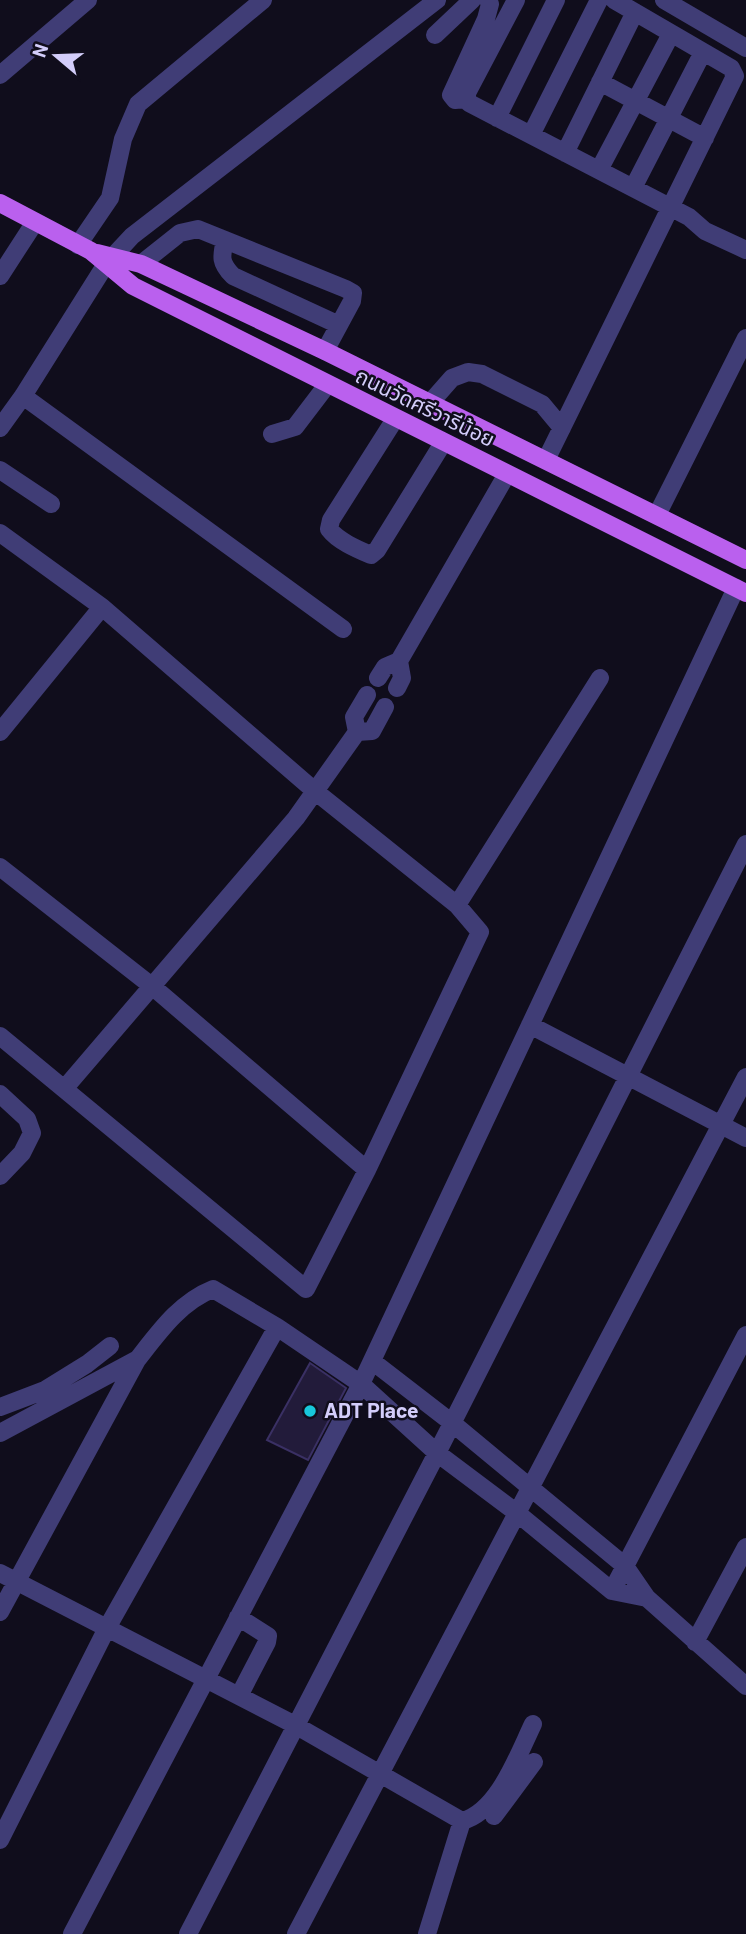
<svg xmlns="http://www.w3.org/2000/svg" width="746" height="1934" font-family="Barlow,'Noto Sans Thai',sans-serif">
<rect width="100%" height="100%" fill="#100d1c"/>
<path fill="#221b3a" stroke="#3a3064" stroke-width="2" d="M310,1363L346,1388L308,1460L267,1440Z"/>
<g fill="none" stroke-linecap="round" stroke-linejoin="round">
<path stroke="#403d76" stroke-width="18" d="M664,0L746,48
M435,35L472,0
M0,75L88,0
M600,82L705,138
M467,99L469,103L689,217L705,231L746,250
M467,99L455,100L451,95L486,19L490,4L488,0
M467,99V93L516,0
M497,118L556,0
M531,135L599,0
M565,153L635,12
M599,170L671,34
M633,188L703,52
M225,240C221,257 220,263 233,276L339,325
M78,245L110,198L123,139L138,104L263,0
M141,264L180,233L198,229L346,289L353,293L352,301L325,351
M0,276L35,222
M23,396L343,629
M430,403L452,378L468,372L482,374L542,404L562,428
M395,419L331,520L329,529C338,541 357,549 371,555L377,550L443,443
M0,428L23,396L106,264L132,236L437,0
M272,434L295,427L327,385
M546,460L735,76L731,68L614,0
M0,470L51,504
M657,515L746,338
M0,533L102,607
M399,661L507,474
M378,678L385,667L399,661L402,678L397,688
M367,695L354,717L357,732L372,731L385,707
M0,732L102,607L316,792L457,905L480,932L367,1170L306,1289L0,1036
M0,867L153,987L367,1170
M457,905L600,678
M530,1025L746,1138
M64,1089L296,818L357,732
M0,1094L27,1119L32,1133L22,1153L0,1176
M372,1361L451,1422L625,1566L647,1598L746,1686
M0,1407L45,1390L87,1364L110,1346
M0,1433L136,1360
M0,1573L295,1725L462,1821C498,1812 518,1755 533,1724
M612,1591L746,1335
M0,1612L137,1360C159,1332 180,1302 213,1289L277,1327L361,1384L437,1453L517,1513L612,1591L647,1598
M238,1617L268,1636L267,1642L239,1696
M695,1642L746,1547
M494,1816L534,1762
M0,1840L107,1628L277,1327
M72,1934L361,1384L736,588
M188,1934L437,1453L746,844
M296,1934L746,1077
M427,1934L462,1821"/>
<path stroke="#ba60ee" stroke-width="18" d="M0,203L91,251L133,286L746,593
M97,253L141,264L325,351L746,560"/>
</g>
<circle fill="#18c7db" stroke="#100d1c" stroke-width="2.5" cx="310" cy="1411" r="7"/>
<g text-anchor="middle" stroke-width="5" stroke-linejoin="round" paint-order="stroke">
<g font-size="21" fill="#d3cdfa" stroke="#100d1c">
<text transform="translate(425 408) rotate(26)" y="7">ถนนวัดศรีวารีน้อย</text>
</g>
<g font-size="21" font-weight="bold" fill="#d3cdfa" stroke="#100d1c" text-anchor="start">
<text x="324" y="1418">ADT Place</text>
</g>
</g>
<g transform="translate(56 56) rotate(289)" stroke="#100d1c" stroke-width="5" paint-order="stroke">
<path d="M0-5L12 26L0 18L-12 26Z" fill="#d3cdfa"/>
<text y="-10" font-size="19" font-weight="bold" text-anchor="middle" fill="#d3cdfa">N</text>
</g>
</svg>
